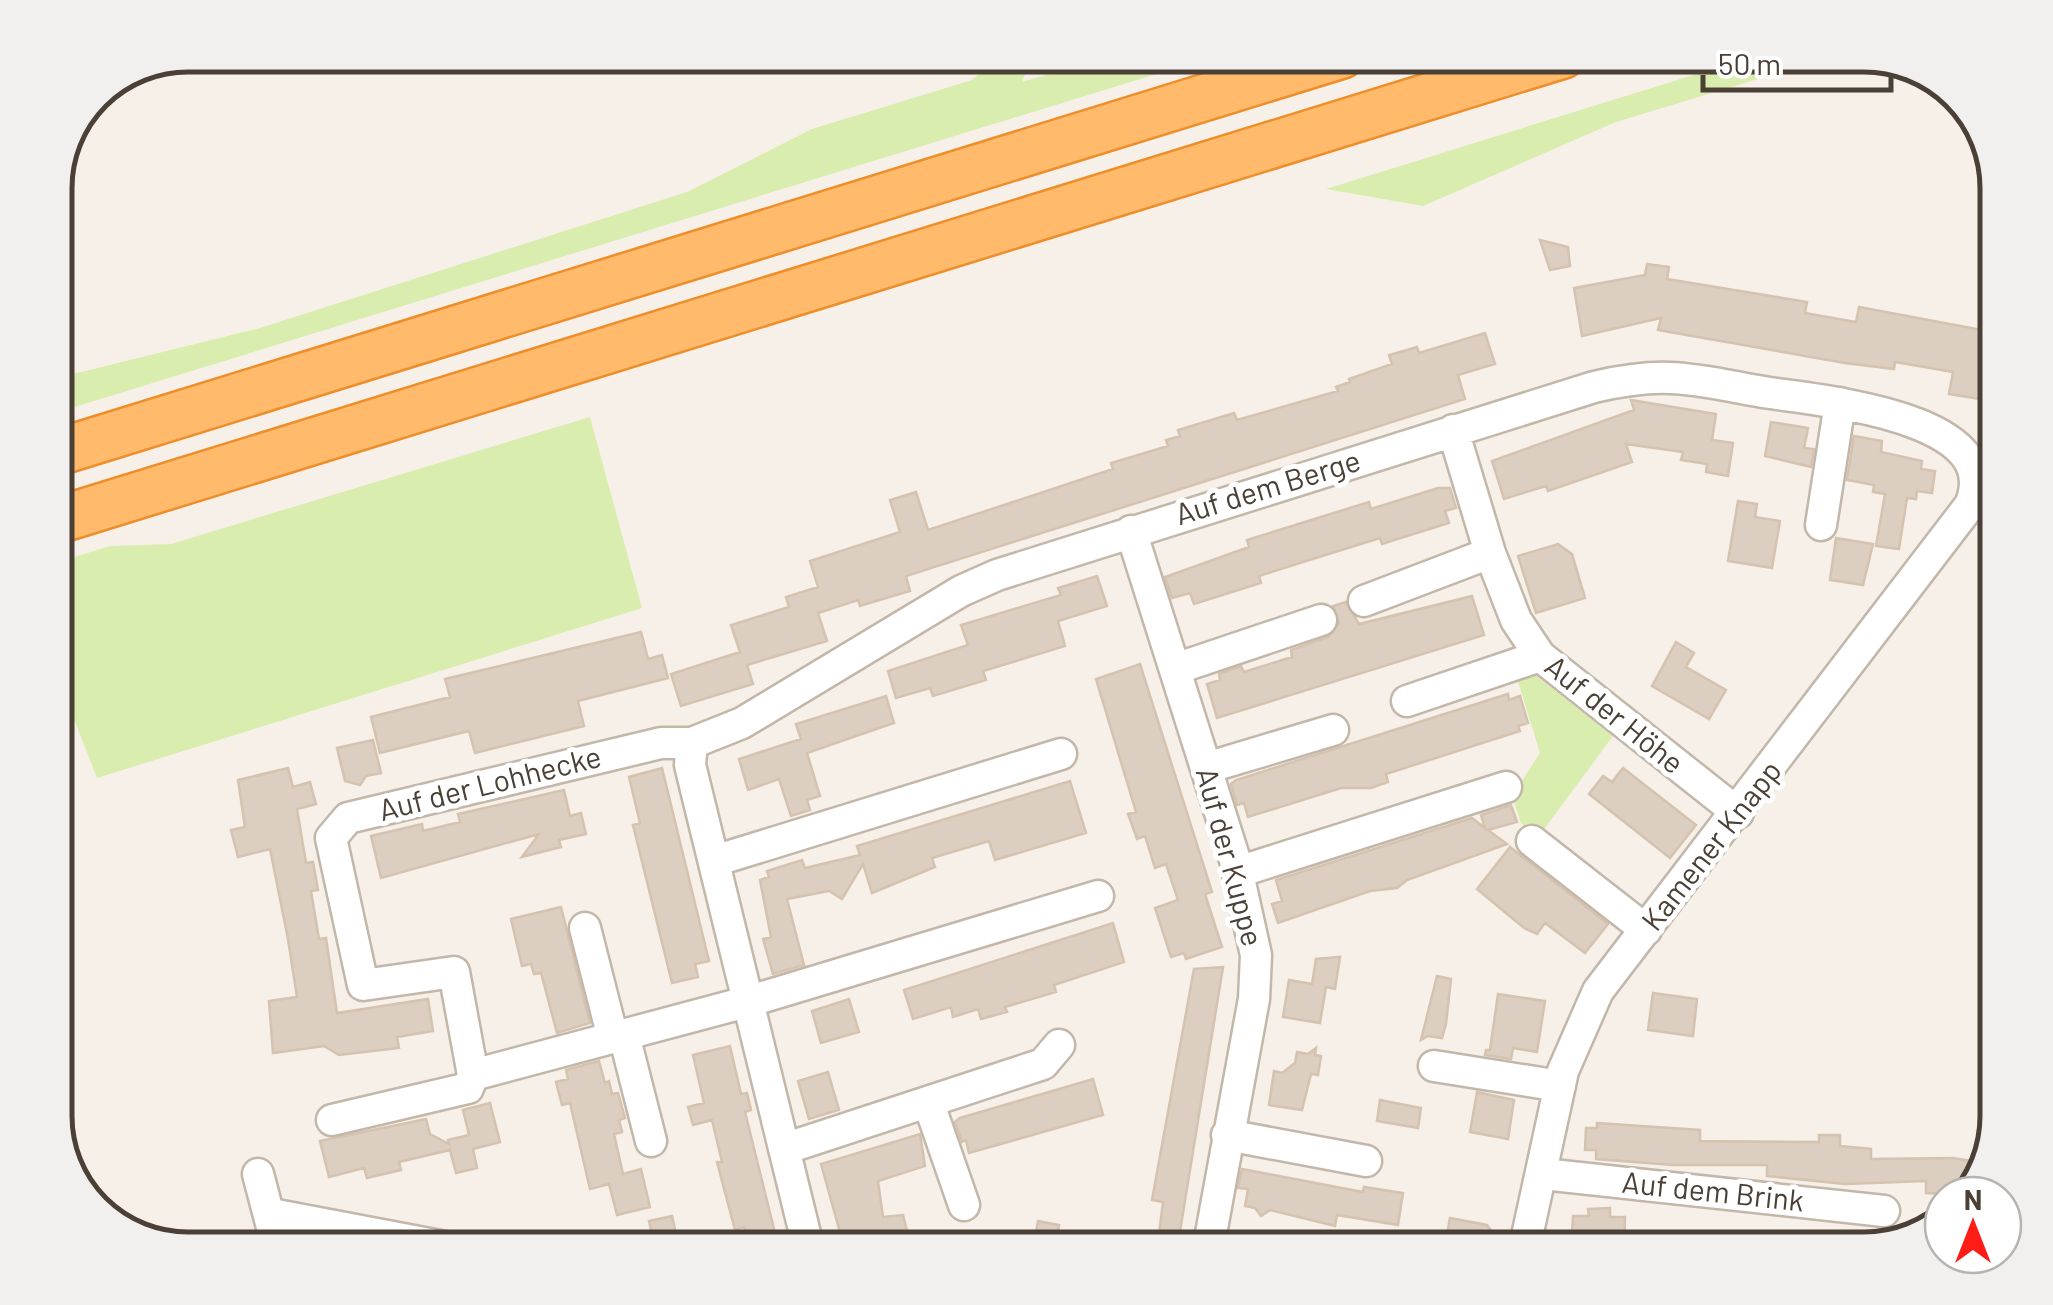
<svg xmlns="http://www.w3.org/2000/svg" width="2053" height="1305" font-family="Barlow,sans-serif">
<rect width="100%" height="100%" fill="#f6f0e9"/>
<path fill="#d9eeae" d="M999,55H1033L1022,82L1114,55H1218L55,413V332L69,375L260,328L687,192L812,129L972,80Z
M1758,55H1837L1616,122L1423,206L1326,189Z
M590,417L642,608L97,778L55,670V563L110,546L171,544Z
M1531,672L1613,736L1539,836L1521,823L1512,796L1540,753L1516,675Z"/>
<path fill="#dccec0" stroke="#d5c2af" stroke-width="2.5" d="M1540,240L1568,247L1570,266L1550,270Z
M1647,264L1669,267L1667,279L1807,302L1805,313L1856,322L1859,307L1998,333V379L1983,376L1980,399L1949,394L1953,372L1895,362L1894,369L1845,363L1658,330L1661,318L1582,336L1574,288L1645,275Z
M1485,333L1495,364L1458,375L1465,399L906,576L910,591L860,606L858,600L818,613L827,641L747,665L753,684L681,706L671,674L740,652L731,625L789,607L786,597L818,587L810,561L900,532L890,500L916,492L928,530L1113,469L1111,463L1168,446L1166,440L1180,436L1178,430L1234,413L1237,420L1338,391L1336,387L1350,382L1349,379L1392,364L1389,355L1417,347L1419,353Z
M1631,400L1716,414L1712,440L1733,443L1728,476L1706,472L1707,464L1681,460L1683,452L1626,444L1632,462L1548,491L1546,486L1504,499L1492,461L1634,410Z
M1771,422L1808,428L1804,448L1814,449L1811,467L1765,456Z
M1854,436L1882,441L1881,452L1922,461L1921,469L1935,471L1932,493L1917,491L1916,499L1907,498L1899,549L1876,546L1885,494L1873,492L1874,485L1847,480Z
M1438,488H1450L1456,508L1445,511L1449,523L1382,544L1380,538L1303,562L1259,576L1261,583L1194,604L1190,593L1172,598L1165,577L1249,547L1247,540L1369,502L1371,509Z
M1738,501L1757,504L1755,517L1780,521L1772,568L1728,561Z
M1836,538L1873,544L1863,585L1830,580Z
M1558,544L1572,554L1585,598L1536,613L1518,556Z
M1097,576L1107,606L1058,621L1065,646L983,671L986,680L933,696L930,688L896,698L888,671L968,645L961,625L1061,595L1058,588Z
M1472,596L1484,635L1217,718L1207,684L1220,680L1219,674L1241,666L1244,672L1292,657L1291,650L1328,637L1339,623L1333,606L1346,602L1359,624Z
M641,632L648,659L662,655L668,678L578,701L584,726L475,753L469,731L380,753L371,717L450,697L445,679Z
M1676,642L1694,653L1686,667L1726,690L1709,719L1652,686Z
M1140,664L1212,892L1205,894L1222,947L1186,959L1184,953L1171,957L1155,908L1178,900L1166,864L1155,868L1145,836L1137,839L1128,814L1136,812L1096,679Z
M1508,694L1509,700L1520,696L1528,723L1518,726L1520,731L1386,774L1388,782L1371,788H1341L1248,817L1244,803L1237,805L1231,784L1236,780Z
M886,696L894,723L807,753L820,796L807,800L810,810L791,816L779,779L748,790L739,759L801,739L796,724Z
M373,740L381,773L366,776L360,785L345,781L337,748Z
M288,768L293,787L310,782L316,804L297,809L306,863L313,862L318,890L311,891L319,939L326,938L337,1013L428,999L433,1031L397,1037L399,1048L339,1055L324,1046L273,1053L269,1001L297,997L288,939L270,849L238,857L231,830L245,827L238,780Z
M662,768L709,961L695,964L698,977L672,983L633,825L640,823L629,777Z
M1623,768L1696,825L1670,858L1589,794L1603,776L1612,782Z
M1070,781L1086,833L995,860L989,841L932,858L935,867L872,893L863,864L842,899L829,891L787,899L804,965L773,974L763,939L771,937L760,880L769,877L767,871L802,860L805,868L860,855L857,846Z
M564,790L570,816L581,813L586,834L559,840L561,847L522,857L539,834L381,878L371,836L422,824L423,831L460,822L458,814Z
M1511,805L1517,822L1488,830L1507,844L1407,880L1397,888L1370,891L1278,923L1272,904L1282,901L1276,880L1472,818L1485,828L1481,815Z
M1510,847L1608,924L1585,953L1545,923L1537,934L1524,928L1477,889Z
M561,907L590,1023L557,1033L541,973L534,974L531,964L522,966L511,919Z
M1113,923L1124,962L1054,985L1056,992L1005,1007L1007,1012L981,1019L978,1009L953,1017L951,1007L913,1019L904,990Z
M1340,957L1335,989L1326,987L1320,1023L1283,1017L1289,980L1312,984L1316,959Z
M1223,967L1177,1250H1157L1163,1202L1152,1200L1194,969Z
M1437,976L1451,979L1446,1024L1442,1038L1428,1036L1421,1040Z
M1653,993L1697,999L1693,1036L1648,1030Z
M1498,994L1545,1001L1537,1052L1513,1048L1511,1059L1485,1055L1486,1050H1490Z
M849,999L859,1032L821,1043L812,1011Z
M730,1046L741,1094L747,1093L751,1110L745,1112L775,1233L747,1240L744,1227L735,1230L717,1162H722L712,1120L693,1125L688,1107L704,1103L693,1055Z
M1316,1048L1315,1055L1321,1056L1318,1075L1311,1074L1302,1110L1269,1105L1274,1071L1282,1073L1295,1063L1297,1052L1308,1054Z
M599,1061L605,1083L609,1081L612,1094L618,1093L625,1118L619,1120L622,1132L614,1134L623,1174L641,1169L650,1207L617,1215L609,1184L590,1189L570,1103L562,1105L556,1082L568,1079L566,1070Z
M828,1072L839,1110L809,1119L798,1081Z
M1093,1079L1103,1115L969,1153L966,1140L962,1142L955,1122L960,1118Z
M1477,1092L1514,1100L1508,1139L1470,1132Z
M1380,1100L1421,1108L1418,1128L1377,1121Z
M490,1103L500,1142L473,1149L477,1168L456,1173L450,1150L399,1162L401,1170L367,1178L364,1168L329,1177L320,1141L426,1119L430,1134L449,1144L448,1140L469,1135L463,1110Z
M1597,1123L1700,1130V1141L1819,1142V1135H1840V1146L1871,1149V1159L1953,1158L1984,1163L1971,1195L1926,1193V1181L1845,1184L1767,1176V1165H1673L1596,1159V1150H1585L1586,1128H1597Z
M920,1134L925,1166L878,1181L883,1217L903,1215L908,1235L878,1245L880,1250H845L821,1164Z
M1242,1169L1363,1192L1364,1187L1403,1193L1398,1225L1337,1215L1335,1226L1270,1210L1261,1216L1255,1208L1245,1206L1248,1189L1238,1188Z
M1610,1208V1217H1625L1624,1250H1589V1235H1572L1573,1216H1589L1588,1209Z
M672,1216L677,1238L654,1244L649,1221Z
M1450,1218L1487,1225L1492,1232L1489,1250H1444Z
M1038,1221L1059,1225L1055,1250H1033Z"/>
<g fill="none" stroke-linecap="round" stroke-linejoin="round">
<g stroke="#c3b7aa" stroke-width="35">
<path id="minor" d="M1453,430L1490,553L1516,620L1540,656L1738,813
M1821,525L1840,403
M1131,531L1235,860L1256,955L1254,999L1208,1250
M1364,601L1490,553
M1175,669L1321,620
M1407,701L1540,656
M692,743L742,723L961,591L997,575L1594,387C1620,381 1644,377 1670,378C1703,379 1737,388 1770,393C1822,401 2008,417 1970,505L1598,991L1563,1071L1524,1250
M692,743H661L348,818L331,838L363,985L454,972L473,1075L750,1001L1098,896
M692,743L690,765L809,1250
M1206,768L1333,730
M1532,841L1646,930
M714,861L1061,754
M1238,872L1506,787
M585,928L613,1038
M624,1035L651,1141
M1434,1066L1560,1086
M929,1104L964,1205
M332,1120L468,1088L473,1075
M1227,1135L1366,1161
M784,1149L1043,1064L1059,1045
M258,1174L278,1250
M1543,1174L1884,1211
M271,1214L461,1250"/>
</g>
<g stroke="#ee8e2b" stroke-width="50">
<path id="highway" d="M55,453L1342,55
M55,521L1563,55"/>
</g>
<use href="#minor" stroke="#fff" stroke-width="30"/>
<use href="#highway" stroke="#ffbb6b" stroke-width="45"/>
</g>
<g text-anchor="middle" stroke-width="10" stroke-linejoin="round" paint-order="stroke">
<g font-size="30" fill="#4b4036" stroke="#fff">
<text transform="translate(1268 488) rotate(-17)" y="10">Auf dem Berge</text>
<text transform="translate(1614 715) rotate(39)" y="10">Auf der Höhe</text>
<text transform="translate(490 784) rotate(-14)" y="10">Auf der Lohhecke</text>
<text transform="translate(1712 846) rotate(-52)" y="10">Kamener Knapp</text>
<text transform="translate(1229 857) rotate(75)" y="10">Auf der Kuppe</text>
<text transform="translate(1713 1192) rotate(6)" y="10">Auf dem Brink</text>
</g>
</g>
<path d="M0 0H2053V1305H0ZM188 72H1864A116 116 0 0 1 1980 188V1116A116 116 0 0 1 1864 1232H188A116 116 0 0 1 72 1116V188A116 116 0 0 1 188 72Z" fill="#f1f0ef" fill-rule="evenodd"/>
<path fill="none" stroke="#4b4036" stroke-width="5" d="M188 72H1864A116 116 0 0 1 1980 188V1116A116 116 0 0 1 1864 1232H188A116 116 0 0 1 72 1116V188A116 116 0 0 1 188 72Z"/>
<g transform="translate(1973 1225)"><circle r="48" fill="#ffffff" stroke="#b7b3af" stroke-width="2.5"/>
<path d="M0-8L18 38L0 25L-18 38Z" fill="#ff1d17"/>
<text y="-15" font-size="28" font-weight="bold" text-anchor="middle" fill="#4b4036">N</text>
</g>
<path d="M1703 75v15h188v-15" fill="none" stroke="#4b4036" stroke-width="5"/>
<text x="1718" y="75" font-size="30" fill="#4b4036" stroke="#ffffff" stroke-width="8" paint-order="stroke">50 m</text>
</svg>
